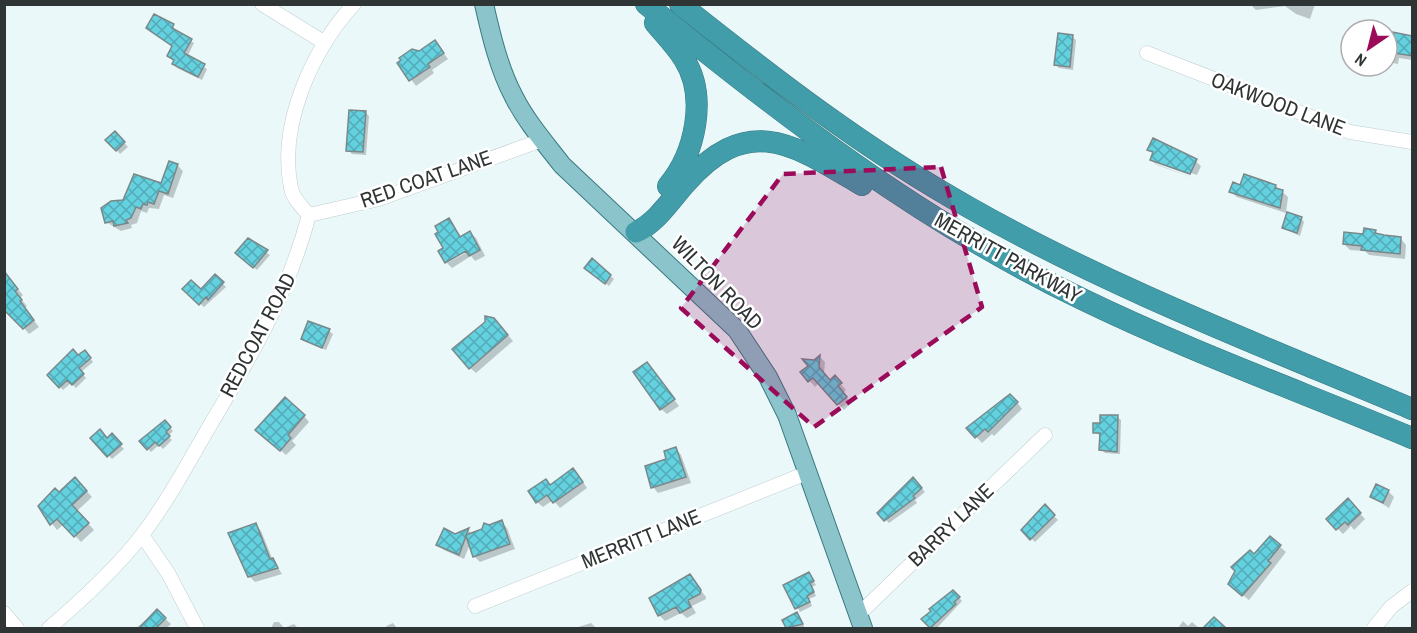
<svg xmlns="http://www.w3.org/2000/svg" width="1417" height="633" font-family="'Archivo Narrow',sans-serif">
<defs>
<pattern id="building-cross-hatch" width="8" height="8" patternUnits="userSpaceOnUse" patternTransform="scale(1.5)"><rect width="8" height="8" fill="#64d1df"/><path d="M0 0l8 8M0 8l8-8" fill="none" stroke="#53aab6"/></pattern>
</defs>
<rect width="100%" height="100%" fill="#eaf8fa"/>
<path fill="#0003" d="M1250,4H1315L1310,19L1296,14L1285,6L1256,10Z
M173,25L175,31L194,43L187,57L207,69L202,80L177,68L174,64L175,61L169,56L174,47L152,32Z
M1387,32L1412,43V60L1399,58L1398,64L1387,62Z
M1072,37L1076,40L1073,70L1059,68L1055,64Z
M435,42L448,59L432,70L434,73L416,86L399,63Z
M366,113L369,116L366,155L352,154L348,150Z
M115,134L128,147L120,154L108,140Z
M1153,140L1186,153L1201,166L1197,175L1156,161V164L1196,179L1157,165L1151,160L1154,154L1149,150Z
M177,165L183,171L173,198L164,195L159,209L149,208L147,213L141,211L137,223L131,225L132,228L121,231L106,222L124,201L162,185Z
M1276,186L1288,197L1286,213L1237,197L1231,192L1241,187Z
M1301,218L1304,222L1300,236L1283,228Z
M449,220L462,238L470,233L476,238L485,256L475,261L471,256L452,268L447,263L473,249H445Z
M1375,231L1380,236L1401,239L1406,245L1405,259L1369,255L1365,251L1350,250L1344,244Z
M248,240L270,255L257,270L237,253Z
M592,260L614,279L609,286L590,271Z
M4,273L23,295L20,298L27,306L24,308L39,327L29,334L24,328Z
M215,276L226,287L204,307L184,289L201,292Z
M486,323L499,325L513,341L476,373L470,368Z
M329,331L333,334L326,350L302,339Z
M88,355L93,362L81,372L86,378L76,388L71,383L63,390L50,375L79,357Z
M820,357L825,362L824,374L830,381L840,383L846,390L843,393L851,403L844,410L819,383L815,387L802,372Z
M652,370L679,406L667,414L661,409Z
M1016,401L1022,409L994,436L992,434L982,443L969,429Z
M304,416L309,422L292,441L296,445L286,455L263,435Z
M1117,417L1121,420L1120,454L1105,453L1101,449V436L1094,432L1101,425Z
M165,422L173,431L168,436L172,440L163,449L159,445L151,452L141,441Z
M112,436L124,449L112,459L92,438L107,439Z
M676,449L681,455L691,483L658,493L653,487Z
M579,476L587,488L560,508L553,500L543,507L537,502L546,481L551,486Z
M75,479L92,497L77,511L94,530L81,542L64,524L57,530L39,507Z
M913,479L925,492L915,500L917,503L889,523L879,513Z
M1388,491L1394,497L1389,508L1372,497Z
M1348,501L1365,519L1354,530L1351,526L1343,534L1328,519Z
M1045,507L1058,520L1035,542L1023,530Z
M502,522L507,528L515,549L480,562L474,556L470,544L464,559L444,550L438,545L468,530L472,534Z
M256,525L261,531L272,558L282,574L255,582L249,576Z
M1270,538L1286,552L1249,600L1235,589L1236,571Z
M809,574L816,585L812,587L816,596L809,599L812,606L800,612L785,586Z
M690,576L706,597V599L692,606L696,613L687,618L681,613L665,621L659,615Z
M953,591L962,601L937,628H932L923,619Z
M157,611L171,624L167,628H136Z
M797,614L805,628H788L784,620Z
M1183,621L1188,626L1192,622L1199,628H1178Z
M274,622H279L284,628L294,624L298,628H271Z
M393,623L397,628H388L386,626Z
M591,623L596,628H575Z"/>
<path fill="url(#building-cross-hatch)" stroke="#7b8889" stroke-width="1.5" d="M154,14L174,24L172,28L192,39L184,53L205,64L198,77L172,64L174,60L167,56L172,46L146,28Z
M1387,31L1413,36V56L1387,52Z
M1058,33L1073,35L1070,67L1054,65Z
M435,40L444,53L428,64L430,67L409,81L397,63L401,60L399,58L412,49L419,51Z
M349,110L366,111L363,152L346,151Z
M115,131L125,142L116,151L105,140Z
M1153,138L1197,159L1190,174L1150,160L1153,152L1147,150Z
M169,161L178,164L168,194L159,191L154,204L148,202L147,205L143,204L141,209L136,207L131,218L126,220L128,223L114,226L113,221L105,223L101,208L111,201L123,200L134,174L161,183Z
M1244,174L1276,185L1275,188L1283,190L1280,208L1229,192L1233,182L1240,185Z
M1287,212L1302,217L1297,233L1282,228Z
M449,218L460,237L470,231L480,250L469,256L466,251L445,263L438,251L443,248L435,234L438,232L435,226Z
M1364,228L1376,230L1375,233L1384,235L1401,237L1400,254L1361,250L1362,246L1343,244L1344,232L1363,234Z
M248,238L268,250L253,268L235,253Z
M592,258L611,275L605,284L584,268Z
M4,271L18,289L15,291L22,300L20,301L34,320L23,329L4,310Z
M215,274L224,282L208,300L206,297L199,305L182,289L191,280L201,289Z
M485,316L494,318L508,335L469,369L452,349L485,322Z
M308,321L330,329L322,348L301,339Z
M73,349L78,355L85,350L91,358L79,368L84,374L72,385L67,380L59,388L47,375Z
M820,355L819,367L830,380L835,375L842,383L838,386L847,397L837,405L813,378L808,382L800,372L808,366L802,359L814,360Z
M647,362L675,399L660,410L633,372Z
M1010,394L1018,402L988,432L985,429L975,438L966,428Z
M285,397L305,415L288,435L291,438L280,451L255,430Z
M1100,415H1118L1117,452L1099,450L1100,433H1093V423H1100Z
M165,420L171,427L166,432L170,436L159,446L155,442L147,450L139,441Z
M100,429L107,438L112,433L122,444L107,457L90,438Z
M676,447L686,477L651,488L645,466L666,459L664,451Z
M573,468L583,482L553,503L547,495L536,503L528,491L546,479L550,485Z
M75,477L87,491L72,505L89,523L74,537L57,519L50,525L38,506L55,488L59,492Z
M913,477L922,488L913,496L915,498L884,521L877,513Z
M1376,484L1389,490L1383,503L1370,497Z
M1348,498L1361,513L1348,525L1345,522L1336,530L1326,519Z
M1045,504L1055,515L1030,540L1021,530Z
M502,520L510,544L473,557L466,536L459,555L436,545L444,528L455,534L469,528L466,535L482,529L484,523L489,525Z
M256,523L270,559L273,558L278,568L248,577L228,533Z
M1270,536L1281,545L1268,561L1271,563L1242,596L1228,584L1235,571L1231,567L1250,550L1254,554Z
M809,572L814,581L810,583L814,592L807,596L810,602L795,609L783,585Z
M690,574L701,590L700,594L688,600L691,607L680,613L676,607L658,616L649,598Z
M953,590L960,597L954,602L956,604L930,628L921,619L931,611L929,609Z
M157,609L166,618L156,628H139Z
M797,612L803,624L786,628L782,620Z
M1214,617L1226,628H1203Z"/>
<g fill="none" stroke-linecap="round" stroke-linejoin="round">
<g stroke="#bfcdcf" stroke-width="15">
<path id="minor" d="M262,4L325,43
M1147,53L1350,132L1412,142
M309,215L379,199L542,140
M309,215C302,207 293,199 291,188C278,125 312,50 354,4
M142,535L168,573L197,628
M475,606L807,473
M4,613L17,628
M858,615L1045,435
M49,628C82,600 115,570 142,535C171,497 193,453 218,412C257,345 289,290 309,215
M1374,628L1391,607L1412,591"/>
</g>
<g stroke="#3a7880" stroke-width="20">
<path id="major" d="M484,4C491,35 499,69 514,97C526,121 545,143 562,165L737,330L768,377L787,415L863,628"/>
</g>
<g stroke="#3a7880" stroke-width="22">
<path id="highway" d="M646,4C782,115 923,223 1082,299C1189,351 1302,392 1412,438
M680,4C773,78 866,150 970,208C1111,288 1263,346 1412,409
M655,23C665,35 676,46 684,59C708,97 695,154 668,186
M636,232C656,223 670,201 685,184C748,112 793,144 862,185"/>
</g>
<use href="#minor" stroke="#fff" stroke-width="14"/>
<use href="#major" stroke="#8cc4cb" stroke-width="18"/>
<use href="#highway" stroke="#409da9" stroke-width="21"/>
</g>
<path fill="#9c0b59" fill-opacity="0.2" stroke="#9c0b59" stroke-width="4.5" stroke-dasharray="12 8" stroke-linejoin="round" d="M941,167L982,307L814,427L681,308L783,174Z"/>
<g text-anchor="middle" stroke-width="5" stroke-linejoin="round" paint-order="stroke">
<g font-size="21" fill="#2f3435" stroke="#fff">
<text transform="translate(1278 104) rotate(21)" y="7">OAKWOOD LANE</text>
<text transform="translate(426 179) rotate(-19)" y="7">RED COAT LANE</text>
<text transform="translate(1008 258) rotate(29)" y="7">MERRITT PARKWAY</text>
<text transform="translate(717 283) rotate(46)" y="7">WILTON ROAD</text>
<text transform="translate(258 335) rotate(-62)" y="7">REDCOAT ROAD</text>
<text transform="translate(951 525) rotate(-44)" y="7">BARRY LANE</text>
<text transform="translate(641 539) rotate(-22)" y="7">MERRITT LANE</text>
</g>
</g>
<rect width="1417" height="633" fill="none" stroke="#2f3435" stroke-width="12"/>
<g transform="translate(1369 48) rotate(215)"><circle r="28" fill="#ffffff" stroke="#acaeae" stroke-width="1.5"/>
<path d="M0-4.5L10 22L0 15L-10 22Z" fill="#9c0b59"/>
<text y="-9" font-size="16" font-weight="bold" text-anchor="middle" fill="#2f3435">N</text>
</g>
</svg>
